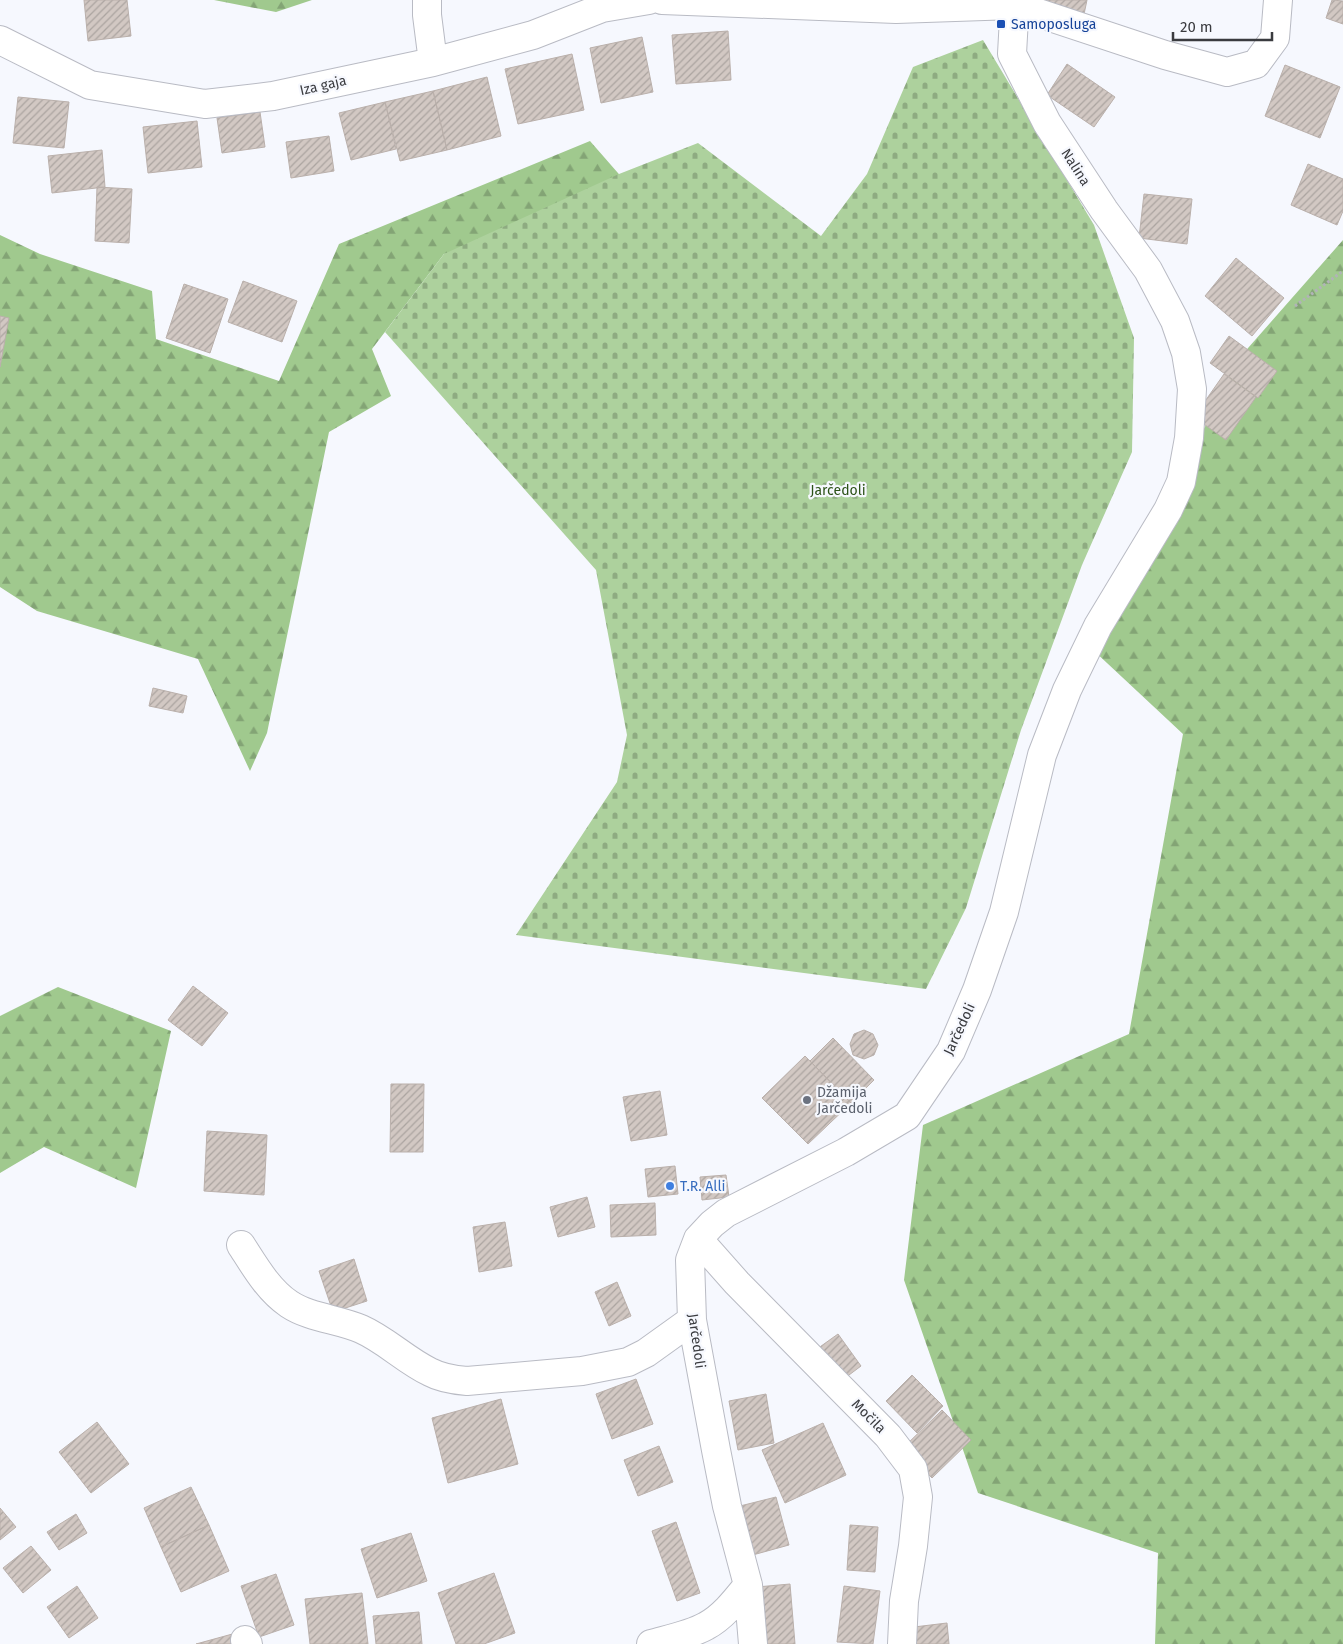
<svg xmlns="http://www.w3.org/2000/svg" width="1343" height="1644" font-family="'Fira Sans',sans-serif">
<defs>
<pattern id="forest-firs" width="22" height="20" patternUnits="userSpaceOnUse" patternTransform="scale(1.25)"><rect width="22" height="20" fill="#a0c98e"/><path d="M5 1l3.5 6h-7zM16 11l3.5 6h-7z" fill="#83a475"/></pattern>
<pattern id="cemetery-stones" width="16" height="16" patternUnits="userSpaceOnUse" patternTransform="scale(1.25)"><rect width="16" height="16" fill="#add19d"/><path d="M2 7V4a2 2 0 0 1 4 0v3zM10 15v-3a2 2 0 0 1 4 0v3z" fill="#8eab81"/></pattern>
<pattern id="building-hatch" width="6" height="6" patternUnits="userSpaceOnUse" patternTransform="scale(1.25)"><rect width="6" height="6" fill="#d2c8c3"/><path d="M-1 1l2-2M0 6l6-6M5 7l2-2" fill="none" stroke="#aba4a0"/></pattern>
</defs>
<rect width="100%" height="100%" fill="#f6f8fe"/>
<path fill="url(#forest-firs)" d="M214,0H312L276,12Z
M590,141L659,220L444,254L372,349L391,396L329,432L267,733L250,771L198,659L37,611L0,587V235L40,254L152,291L156,339L279,381L339,244Z
M1343,240V1644H1155L1158,1553L978,1493L904,1280L923,1125L1129,1034L1183,734L1092,649L1241,356Z
M58,987L171,1031L136,1188L44,1147L0,1173V1016Z"/>
<path fill="url(#cemetery-stones)" d="M983,40L1094,225L1134,338L1132,452L1082,565L1021,730L966,908L926,989L516,935L617,782L627,735L596,570L385,332L444,254L619,174L698,143L821,236L867,174L913,67Z"/>
<path fill="url(#building-hatch)" stroke="#bab0ab" d="M84,0H127L131,36L88,41Z
M1033,0H1087L1083,19Z
M1332,0L1343,1V24L1326,18Z
M728,31L731,80L676,84L672,35Z
M642,37L653,92L601,103L590,48Z
M572,54L584,110L518,124L505,69Z
M1067,64L1115,97L1094,127L1047,95Z
M1285,65L1340,87L1320,138L1265,116Z
M487,77L501,136L447,150L433,91Z
M433,91L447,150L400,161L385,102Z
M18,97L69,102L64,148L13,143Z
M385,102L396,149L351,160L339,113Z
M260,112L265,147L222,153L217,118Z
M197,121L202,167L148,173L143,127Z
M329,136L334,171L291,178L286,142Z
M102,150L105,187L52,193L48,156Z
M1308,164L1343,179V211L1337,225L1291,205Z
M97,187L132,189L129,243L95,241Z
M1144,194L1192,199L1187,244L1139,238Z
M1236,258L1284,298L1252,336L1205,296Z
M243,281L297,301L282,342L228,322Z
M184,284L228,299L210,353L166,338Z
M0,316L9,318L0,367Z
M1229,336L1277,371L1258,398L1210,363Z
M1224,374L1256,397L1226,440L1194,417Z
M153,688L187,696L183,713L149,706Z
M193,986L228,1013L202,1046L168,1020Z
M864,1030L873,1034L878,1045L874,1055L864,1059L853,1055L850,1044L854,1034Z
M833,1038L874,1080L851,1103L810,1061Z
M805,1056L851,1103L808,1144L762,1098Z
M391,1084H424L423,1152H390Z
M660,1091L667,1135L631,1141L623,1097Z
M207,1131L267,1135L264,1195L204,1191Z
M675,1166L678,1194L648,1197L645,1169Z
M726,1175L729,1197L702,1200L700,1177Z
M587,1197L595,1227L558,1237L550,1207Z
M655,1203L656,1235L611,1237L610,1205Z
M505,1222L512,1266L479,1272L473,1227Z
M354,1259L367,1301L333,1312L319,1271Z
M617,1282L631,1316L609,1326L595,1292Z
M838,1334L861,1366L841,1381L817,1349Z
M912,1375L943,1406L917,1433L886,1401Z
M636,1379L653,1424L612,1439L596,1394Z
M766,1394L774,1443L738,1450L729,1401Z
M501,1399L518,1464L448,1483L432,1418Z
M942,1410L971,1440L932,1478L903,1448Z
M97,1422L129,1464L91,1493L59,1452Z
M823,1423L846,1475L785,1503L762,1450Z
M659,1446L673,1482L638,1496L624,1460Z
M191,1487L209,1525L161,1547L144,1508Z
M776,1497L789,1545L749,1556L736,1507Z
M0,1508L16,1527L0,1540Z
M76,1514L87,1533L59,1550L47,1532Z
M676,1522L700,1593L677,1601L652,1531Z
M209,1525L229,1571L181,1592L161,1547Z
M850,1525L878,1527L875,1572L847,1570Z
M411,1533L427,1581L377,1598L361,1549Z
M31,1546L51,1570L23,1593L3,1568Z
M494,1573L515,1633L484,1644H456L438,1593Z
M276,1574L294,1625L259,1637L241,1586Z
M790,1584L795,1644H762L757,1587Z
M77,1586L98,1618L69,1638L47,1607Z
M844,1586L880,1591L873,1644L837,1642Z
M362,1593L368,1644H310L305,1599Z
M419,1612L422,1644H376L373,1616Z
M947,1623L949,1644H916L914,1627Z
M236,1633L239,1644H196Z"/>
<g fill="none" stroke-linecap="round" stroke-linejoin="round">
<g stroke="#b9bbc4" stroke-width="30">
<path id="minor" d="M427,0V15L433,62
M662,0L896,9L1014,5L1165,55L1227,72L1256,64L1275,38L1278,0
M0,40L90,85L205,104L273,96L433,62L533,35L602,8L649,0
M698,1239L737,1283L888,1436L913,1469L918,1497L913,1546L904,1601L902,1644
M241,1245C254,1265 268,1290 289,1304C310,1318 338,1319 361,1329C386,1340 405,1360 430,1372C441,1378 454,1380 467,1381L582,1371L628,1362L646,1353L692,1320
M245,1640L248,1644
M651,1644C669,1639 690,1635 706,1626C723,1617 736,1600 748,1585
M753,1644L748,1585L727,1506L716,1450L692,1320L690,1260L698,1239L712,1224L726,1213L846,1152L907,1116L951,1051L977,990L1004,912L1042,755L1067,690L1098,626L1168,510L1181,482L1189,438L1192,389L1186,353L1175,321L1148,270L1104,210L1047,123L1012,54L1015,0"/>
</g>
<path stroke="#b1b3b8" stroke-width="3" stroke-dasharray="2.5 2.5" stroke-linecap="butt" d="M1295,306L1343,271"/>
<use href="#minor" stroke="#fff" stroke-width="28"/>
</g>
<rect fill="#1a4fb4" stroke="#f6f8fe" stroke-width="2" x="996" y="19" width="10" height="10" rx="2.5"/>
<circle fill="#6b7280" stroke="#f6f8fe" stroke-width="2" cx="807" cy="1100" r="5"/>
<circle fill="#3f7fe0" stroke="#f6f8fe" stroke-width="2" cx="670" cy="1186" r="5"/>
<g text-anchor="middle" stroke-width="4.5" stroke-linejoin="round" paint-order="stroke">
<g font-size="14" fill="#164399" stroke="#f6f8fe" text-anchor="start">
<text x="1011" y="29">Samoposluga</text>
</g>
<g font-size="14" fill="#3a3b3f" stroke="#f6f8fe">
<text transform="translate(323 85) rotate(-13)" y="5">Iza gaja</text>
<text transform="translate(1076 167) rotate(57)" y="5">Nalina</text>
<text transform="translate(959 1029) rotate(-65)" y="5">Jarčedoli</text>
<text transform="translate(697 1341) rotate(82)" y="5">Jarčedoli</text>
<text transform="translate(869 1416) rotate(45)" y="5">Močila</text>
</g>
<g font-size="14" fill="#2c5217" stroke="#f6f8fe">
<text x="838" y="495">Jarčedoli</text>
</g>
<g font-size="14" fill="#5b616d" stroke="#f6f8fe" text-anchor="start">
<text x="817" y="1097">Džamija<tspan x="817" dy="16">Jarčedoli</tspan></text>
</g>
<g font-size="14" fill="#366cbe" stroke="#f6f8fe" text-anchor="start">
<text x="680" y="1191">T.R. Alli</text>
</g>
</g>
<path d="M1173 32v8h99v-8" fill="none" stroke="#3a3b3f" stroke-width="2.5"/>
<text x="1180" y="32" font-size="15" fill="#3a3b3f" stroke="#f6f8fe" stroke-width="4" paint-order="stroke">20 m</text>
</svg>
